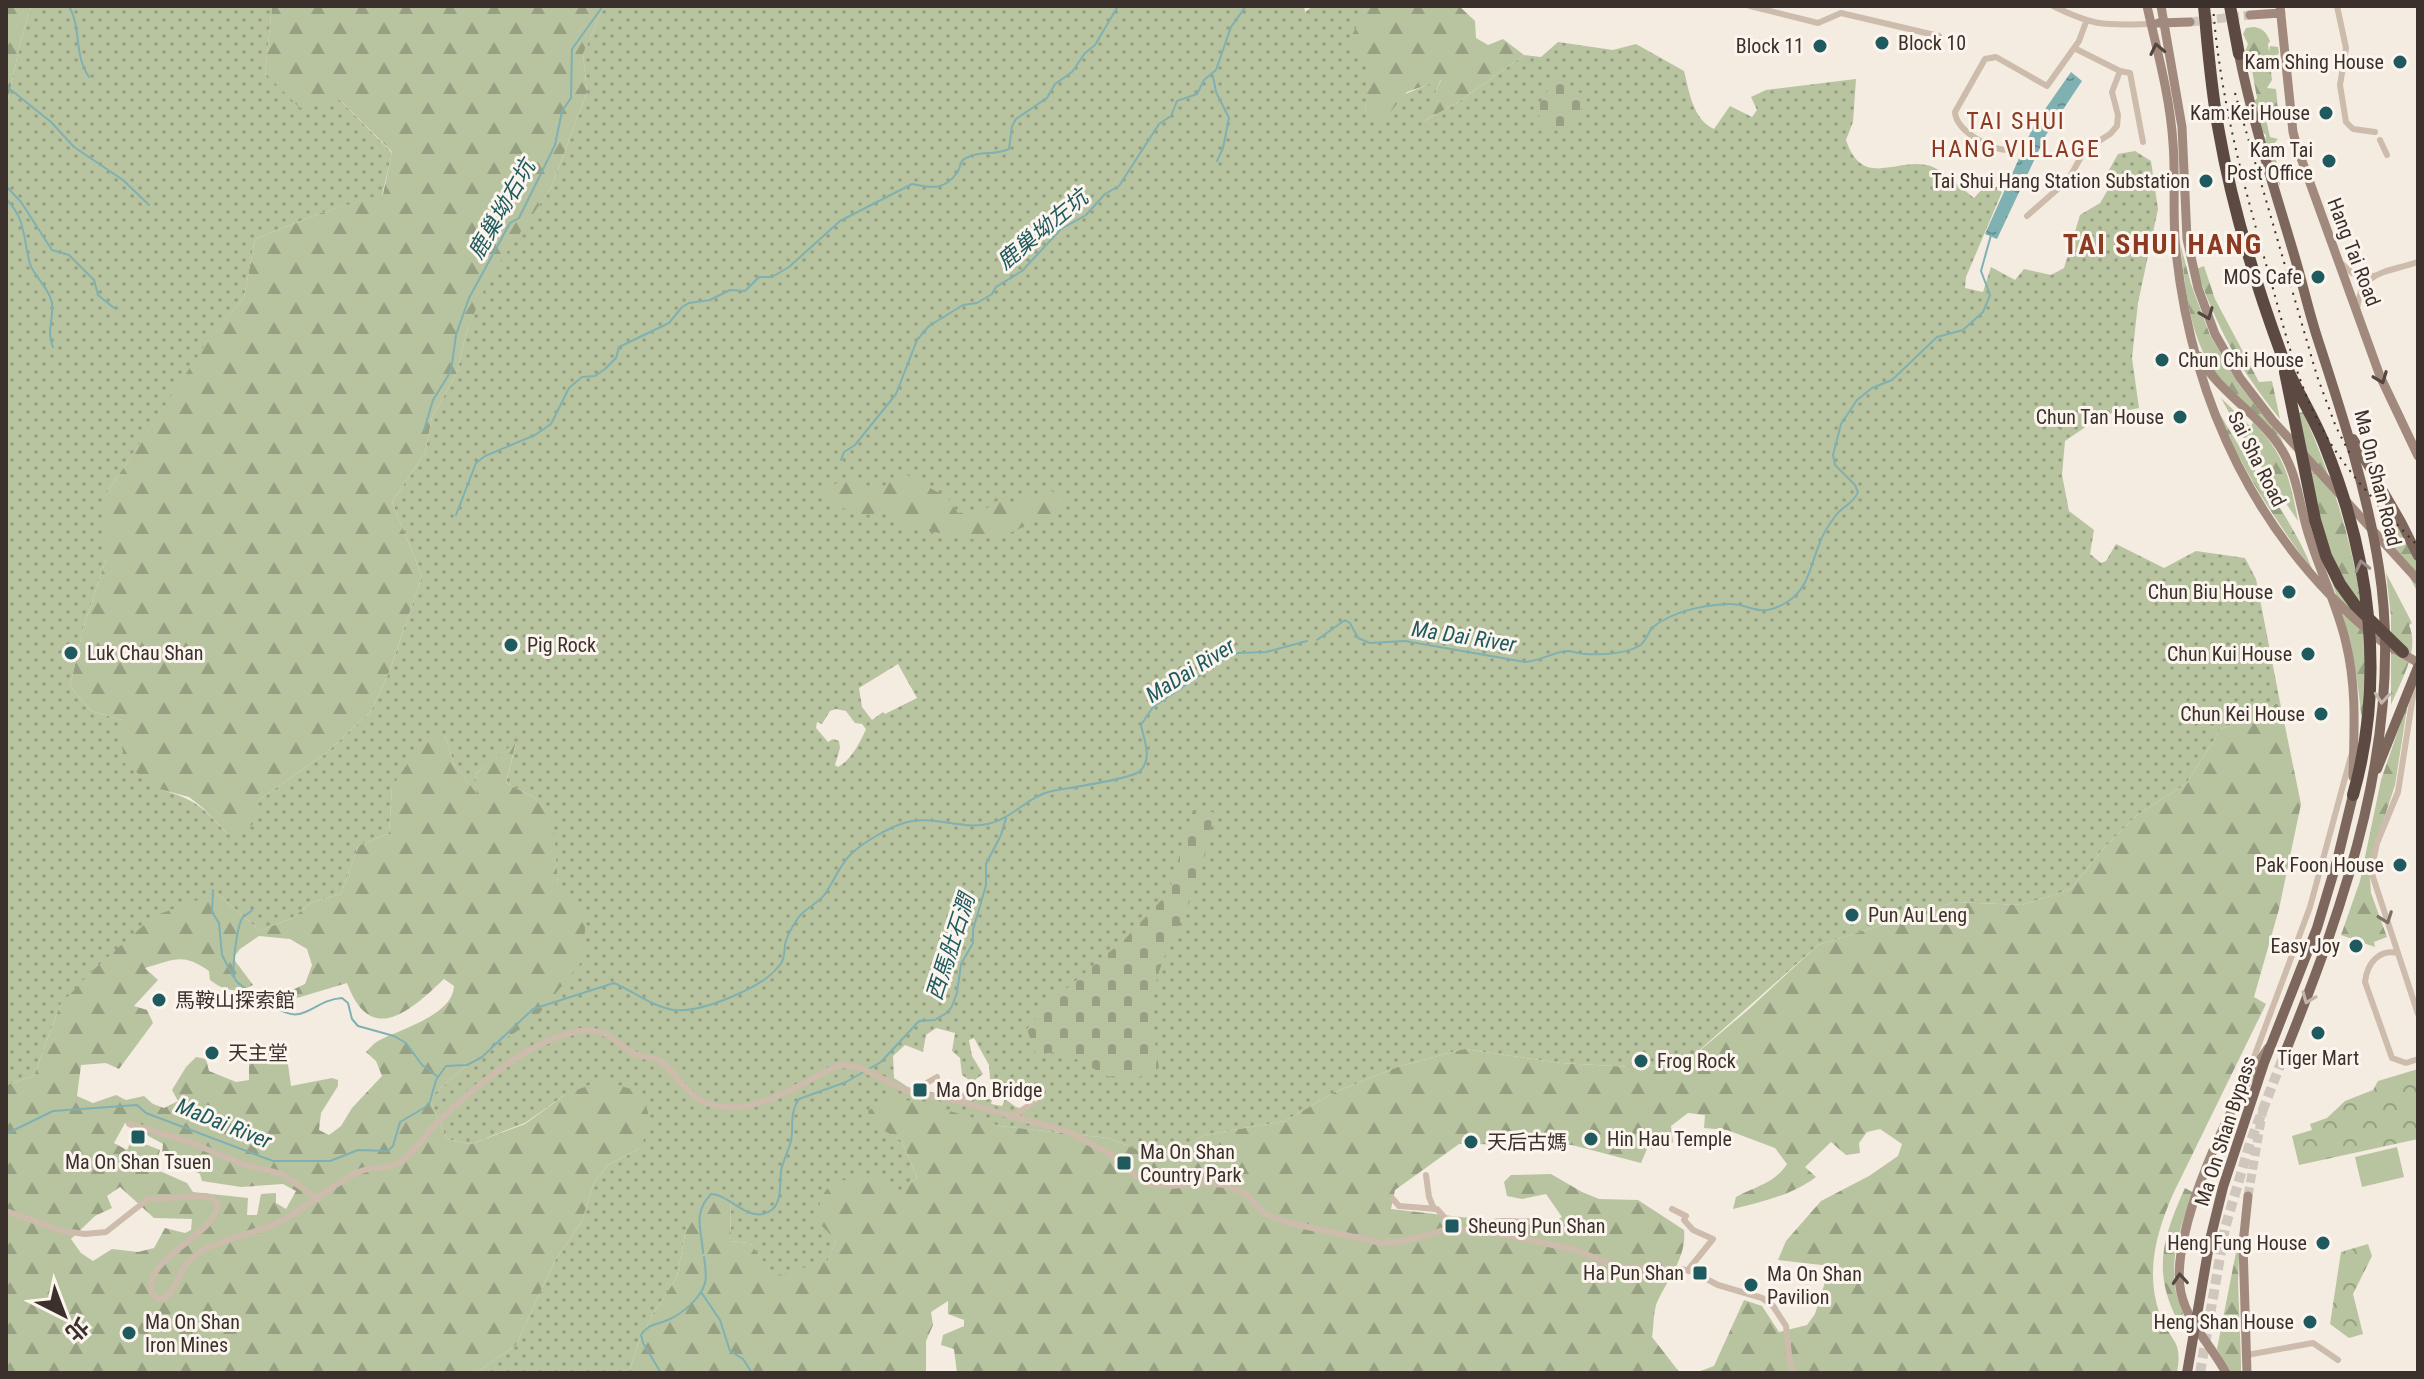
<svg xmlns="http://www.w3.org/2000/svg" width="2424" height="1379" font-family="'Roboto Condensed','Noto Sans TC',sans-serif">
<defs>
<pattern id="grass-dots" width="8" height="8" patternUnits="userSpaceOnUse" patternTransform="scale(2)"><rect width="8" height="8" fill="#b8c4a0"/><path d="M2 2h.1M6 6h.1" fill="none" stroke="#97a083" stroke-width="1.8" stroke-linecap="round"/></pattern>
<pattern id="forest-firs" width="22" height="20" patternUnits="userSpaceOnUse" patternTransform="scale(2)"><rect width="22" height="20" fill="#b8c4a0"/><path d="M5 1l3.5 6h-7zM16 11l3.5 6h-7z" fill="#97a083"/></pattern>
<pattern id="cemetery-stones" width="16" height="16" patternUnits="userSpaceOnUse" patternTransform="scale(2)"><rect width="16" height="16" fill="#b8c4a0"/><path d="M2 7V4a2 2 0 0 1 4 0v3zM10 15v-3a2 2 0 0 1 4 0v3z" fill="#97a083"/></pattern>
<pattern id="park-crowns" width="20" height="18" patternUnits="userSpaceOnUse" patternTransform="scale(2)"><rect width="20" height="18" fill="#b8c4a0"/><path d="M2 6a3 3 0 1 1 6 0M12 15a3 3 0 1 1 6 0" fill="none" stroke="#97a083"/></pattern>
<pattern id="water-ripples" width="26" height="14" patternUnits="userSpaceOnUse" patternTransform="scale(2)"><rect width="26" height="14" fill="#7fb0b2"/><path d="M2 4q2-2 4 0t4 0M15 11q2-2 4 0t4 0" fill="none" stroke="#699091"/></pattern>
</defs>
<rect width="100%" height="100%" fill="#f4ebe1"/>
<path fill="url(#grass-dots)" fill-rule="evenodd" d="M31,6H272L265,74L339,99L392,153L382,195L321,213L255,239L244,297L205,346L106,494V559L84,626L70,686L91,711L122,720L159,789C197,800 201,806 228,834L257,801L325,754L371,711L390,670L422,576L392,502L425,453L432,417L457,373L466,333L488,278L551,188L587,92L583,54L604,6H1304L1305,12L1313,6H1367L1348,45L1370,69L1365,111L1441,79L1424,121L1457,103L1524,55L1541,57L1558,42L1613,50L1636,44L1684,71C1689,91 1693,120 1714,129L1730,106L1752,117L1757,110L1751,97L1766,90L1856,79L1853,122L1846,140C1863,192 1900,154 1933,167C1947,173 1961,188 1974,198L1985,186L1997,187L2002,192L1966,277L1965,288L1983,292L1991,267L2015,280L2024,269L2051,275L2064,268L2080,215L2100,203L2109,188L2105,177L2118,154L2135,151L2151,161L2158,209L2138,303L2132,358L2139,408L2103,415L2065,441L2062,475L2069,511L2094,530L2090,554L2101,563L2106,561L2116,544L2164,568L2196,551L2245,558L2256,579L2280,702L2221,729L2186,784L2137,815L2101,851L2071,889L2022,905L1955,902L1818,945L1685,1063L1630,1067L1561,1063L1464,1049L1400,1066L1333,1093L1285,1121L1205,1135L1160,1158L1108,1138L1000,1126L958,1116L871,1122L902,1141L917,1178L836,1240L828,1261L775,1278L750,1243L731,1241L730,1197L687,1224L677,1277L653,1314L638,1344L629,1373H476L516,1345L554,1262L582,1221L594,1182L608,1165L639,1149L566,1094L525,1123L471,1144L447,1139L429,1098L475,1058L558,884L552,819L535,798L506,783L516,743L475,774L478,796L454,764L445,736L392,787L389,833L358,846L341,894L310,903L294,917L260,931L217,893L60,1005L34,1076L6,1085V109L20,44ZM898,664L917,698L885,714L883,712L872,720L862,707L859,688ZM836,709L846,711L855,723L862,724L866,729C860,743 851,760 838,767L835,765L840,748L839,741L833,739L828,742L816,728L817,722L822,724L830,711ZM936,1028L955,1033L952,1051L960,1058L962,1075L972,1082L983,1074L972,1056L969,1040L974,1038L989,1065L990,1079L1028,1090L1038,1100L1028,1110L1016,1107L1005,1099L1002,1106L991,1104L992,1100L974,1095L972,1101L908,1087L894,1078L893,1056L905,1045L923,1052L926,1035Z"/>
<path fill="url(#forest-firs)" fill-rule="evenodd" d="M6,6H31L20,44L6,109Z
M272,6H604L583,54L587,92L551,188L489,278L466,333L457,373L432,417L425,453L392,502L422,576L390,670L371,711L325,754L257,801L254,824L228,834L203,808L189,797L159,789L123,762L122,720L91,711L70,686L84,626L106,559V494L205,345L244,297L255,239L321,213L383,194L392,152L339,99L300,108L265,73Z
M1367,6H1459L1475,21L1476,38L1488,45L1503,39L1524,55L1457,103L1422,122L1441,80L1407,92L1382,122L1365,111L1369,70L1347,45Z
M2254,27C2264,29 2266,32 2270,41L2268,44L2269,52L2270,46L2278,47L2279,53L2270,64L2272,80L2267,88L2276,89L2278,109L2265,115L2270,137L2278,139L2272,146L2280,174V186C2274,173 2264,150 2266,135L2261,131L2254,102L2257,98L2252,70L2245,52L2248,44L2243,34L2246,28Z
M2180,243L2191,284L2210,335L2237,382L2281,438L2284,446C2258,420 2227,395 2209,363C2188,328 2185,282 2180,243Z
M2204,266L2215,299L2259,382L2272,381L2280,419C2238,367 2219,331 2196,269Z
M2221,398L2251,427L2253,422C2284,453 2290,478 2298,521L2248,447Z
M2213,401C2243,460 2289,510 2313,571C2273,518 2238,463 2213,401Z
M2303,412C2338,491 2364,576 2366,663C2367,684 2363,705 2362,725C2358,671 2348,622 2328,572L2346,585L2324,538L2299,413Z
M900,471L948,498L958,513L983,511L1000,499L1011,503L1022,497L1052,491L1068,503L1056,513L1012,532L978,540L907,527L885,512L865,515L823,502L820,490L845,480L881,489Z
M2376,503L2418,549V593L2384,529Z
M2386,573L2412,623L2409,625C2420,651 2401,680 2391,705V616Z
M2280,702L2301,804L2279,909L2254,997L2266,1004L2174,1192C2156,1232 2145,1273 2160,1315C2171,1344 2183,1338 2177,1373H1695L1714,1366L1744,1300L1762,1306L1779,1332L1807,1325L1815,1314L1830,1266L1778,1260L1786,1241L1821,1201L1869,1176L1898,1156L1902,1144L1880,1129L1867,1132L1859,1143L1860,1153L1846,1155L1831,1142L1805,1167L1816,1177C1792,1195 1762,1202 1733,1209L1736,1197C1756,1186 1775,1183 1787,1164L1775,1148L1727,1130L1704,1128L1705,1115L1688,1113L1671,1126L1673,1142L1667,1148L1647,1149L1641,1163L1572,1145L1459,1144L1395,1190L1391,1209L1496,1221L1552,1223L1562,1217L1546,1194L1522,1199L1507,1196L1504,1182L1511,1175L1551,1174L1582,1192L1599,1199L1638,1200L1684,1230C1687,1256 1669,1277 1658,1300C1653,1310 1654,1326 1652,1337L1680,1373H957L954,1349L941,1345L943,1335L964,1326V1320L948,1314V1301L931,1312L933,1325L926,1341V1373H629L638,1344L653,1314L677,1277L687,1224L710,1191L730,1196L731,1241L750,1243L775,1277L828,1260L836,1240L817,1221C822,1179 834,1183 871,1174L896,1193L917,1178L902,1141L871,1123L868,1111L891,1097L930,1105L1000,1126L1108,1138L1160,1158L1205,1135L1285,1121L1333,1093L1400,1066L1464,1049L1561,1063L1630,1067L1685,1063L1749,1009L1818,945L1955,902L2022,905L2071,889L2101,851L2137,815L2186,784L2221,729Z
M2408,702L2395,785L2369,865L2371,893L2387,937L2374,942L2375,947L2341,935L2360,881L2381,780Z
M445,736L454,764L477,794L475,774L516,742L506,783L535,798L553,819L558,884L586,913L583,960L533,1021L475,1058L429,1098L447,1139L471,1144L525,1124L566,1094L603,1080L643,1093L651,1125L639,1149L608,1165L594,1182L582,1221L554,1262L516,1345L476,1373H6V1085L34,1076L60,1005L92,971L154,916L217,893L260,931L294,917L310,903L341,894L358,846L389,833L392,787L424,739ZM259,936L290,939L307,949L312,965L305,984L288,992L297,998L347,983C371,1048 411,1010 444,979L454,986C453,1015 401,1029 380,1040C375,1042 370,1048 366,1052L376,1061L382,1076L352,1108L341,1126L329,1135L319,1130L321,1113L338,1086V1080L332,1078L291,1086L286,1051L264,1044L249,1063V1080L236,1082L209,1071L206,1059L196,1057L186,1067L172,1090L178,1101L164,1108L153,1104L144,1096L126,1100L116,1095L93,1103L77,1096L81,1065L106,1063L119,1069L153,1023L147,1010L134,1006L158,980L145,968C174,960 182,952 209,971L210,980C225,991 236,994 253,985L233,958L240,949ZM125,1123L163,1144L162,1155L200,1174L202,1181L241,1187L283,1184L296,1191L286,1209L276,1203V1193L261,1194L257,1215H247L248,1198L193,1192L187,1183L155,1169L160,1150L132,1139L127,1150L114,1143ZM120,1187L154,1218L192,1219L191,1230L185,1233L165,1228L154,1248L138,1252L112,1249L93,1261L81,1253L71,1239L95,1216L112,1208L107,1196Z
M2185,1188L2194,1193C2181,1222 2171,1253 2175,1286C2177,1305 2188,1315 2185,1334C2152,1279 2159,1245 2185,1188Z
M2240,1232L2238,1281L2241,1362V1373H2231L2217,1349Z"/>
<path fill="url(#cemetery-stones)" d="M1555,80L1588,97L1569,129L1541,132L1538,105Z
M1193,810L1213,812C1209,848 1199,880 1185,913C1173,939 1158,964 1154,994C1151,1018 1155,1044 1159,1068L1135,1079L1109,1077L1061,1051L1036,1055L1027,1029L1046,1006L1126,938L1169,892Z"/>
<path fill="url(#park-crowns)" d="M2418,1069V1139L2299,1165L2292,1136L2312,1130L2310,1124L2327,1118L2345,1101L2373,1090L2378,1081Z
M2368,1244L2372,1256L2353,1294L2363,1334L2349,1338L2330,1324L2341,1252Z"/>
<path fill="#b8c4a0" d="M2397,1147L2404,1177L2362,1187L2355,1157Z"/>
<path fill="url(#water-ripples)" d="M2071,72L2082,81L2046,135L1997,239L1985,234L2034,125Z"/>
<g fill="none" stroke-linecap="round" stroke-linejoin="round">
<path stroke="#7fb0b2" stroke-width="2" d="M69,6C82,29 73,53 89,77
M1213,76L1216,92L1229,118L1223,148L1217,161
M6,86L51,122L74,147L123,180L149,205
M6,186L21,202L52,250L69,255L94,280L98,295L114,308
M6,199C26,218 23,239 30,264C35,278 49,287 52,303C54,318 46,332 53,347
M424,430L433,400L451,371L456,335L469,298L510,223L519,218L555,145L562,111L571,98L572,49L603,6
M841,460L844,452L855,445L896,394L917,340L929,326L963,305L977,303L992,294L996,287L1022,271L1061,229L1086,215L1105,194L1119,186L1159,124L1171,116L1177,101L1197,94L1204,80L1216,70L1231,27L1246,6
M456,515L476,463L485,456L535,435L551,424L569,388L582,377L595,376L605,369L616,358L619,347L669,323L682,307L689,303L710,300L730,290L745,291L759,277H772L789,267L840,221L912,184C929,187 943,192 957,173C962,166 958,162 966,158C981,150 994,156 1009,149L1012,126L1016,119L1047,98L1055,84L1072,72L1085,53L1095,45L1118,6
M1317,640L1345,620L1350,623L1358,638L1370,643L1405,641L1525,662C1540,661 1553,652 1567,651C1572,651 1579,654 1585,654C1601,655 1625,654 1639,646C1647,641 1647,633 1653,627C1673,611 1704,605 1728,604C1752,603 1758,620 1787,602C1809,588 1810,566 1819,545C1822,535 1828,526 1834,518C1840,507 1853,505 1858,492L1855,485L1835,465L1833,455L1841,424L1857,400L1872,388L1892,380L1937,337L1963,330L1983,312L1990,295L1981,271L1991,235
M213,890L212,912L219,923L222,955L233,976
M252,910C250,913 246,914 243,917C237,925 231,970 235,979C238,985 245,987 249,992C258,1003 258,1008 274,1006C304,1028 312,1000 342,998L348,1003L352,1019L358,1026L394,1036L406,1043L422,1065L438,1077
M6,1134L53,1111L137,1105L146,1113L273,1161H330L358,1150L388,1151L393,1146L400,1122L429,1105L436,1080L446,1066L467,1065L482,1057L533,1009L614,983C633,991 653,1007 674,1010C701,1013 762,988 778,967C785,960 784,953 785,945C786,937 794,924 798,918C805,908 819,903 825,894C834,881 840,864 852,853C864,842 888,828 904,823C931,814 960,830 988,824C1012,819 1028,796 1052,791C1067,788 1133,779 1140,771C1153,759 1144,740 1141,725L1153,707L1223,660L1238,653L1266,652L1307,641
M703,1253C702,1230 692,1214 711,1194C728,1194 744,1218 763,1214C784,1209 779,1186 781,1171C783,1161 788,1152 791,1141C794,1126 789,1113 799,1099L846,1082L881,1062L919,1021L935,1020L948,1012L952,1006L957,993L961,964L973,943V930L986,885V864L1001,835L1006,818
M701,1292L720,1320L730,1351L743,1359L752,1373
M661,1373L643,1343L641,1335C649,1323 657,1325 668,1320C682,1314 701,1298 705,1283C707,1275 705,1265 704,1257"/>
<path stroke="#cfc6bd" stroke-width="9" stroke-dasharray="9 4.5" stroke-linecap="butt" d="M2190,22L2250,15
M2248,1196L2263,1109"/>
<path stroke="#cfc6bd" stroke-width="10" stroke-dasharray="10 5" stroke-linecap="butt" d="M2200,1373L2225,1228L2250,1143L2284,1055"/>
<path stroke="#cdbbac" stroke-width="6" d="M1750,6L1818,23L1841,13L1939,36
M2053,6C2096,27 2104,25 2151,24
M2337,6L2346,48L2340,85L2346,122L2353,129L2375,132
M2074,48L2120,71L2130,73L2143,142
M2380,140L2387,155
M2009,150C1992,151 1956,131 1955,112L1985,59L1996,57L2047,86L2079,41L2086,22
M2027,216L2068,180L2085,150L2110,134L2117,126L2118,115L2112,92L2120,71
M2342,264L2352,273L2374,276
M2357,310C2361,270 2385,273 2418,262
M2415,683L2398,792L2377,843L2371,871L2418,1014
M2398,953C2379,949 2367,963 2365,982L2392,1058L2406,1063L2418,1059
M2247,1076L2310,907L2351,756
M911,1092L937,1077
M956,1100L981,1087
M1011,1117L1033,1103
M129,1124L187,1141L242,1164L282,1174L318,1199
M1426,1175L1429,1197L1434,1209
M1393,1199L1399,1206L1437,1209L1445,1218L1450,1229
M1672,1209L1686,1216L1684,1220L1693,1230L1713,1239L1688,1270
M6,1211L63,1231L85,1234L106,1232L148,1199L202,1196L212,1198L218,1204C214,1238 141,1258 152,1294L158,1299H164C179,1289 177,1266 200,1252C225,1237 253,1235 279,1222C308,1208 332,1183 361,1171C375,1166 390,1170 402,1161C414,1151 424,1137 435,1125C469,1091 532,1037 581,1031C611,1028 613,1043 635,1054C644,1058 655,1056 663,1063C676,1074 683,1089 697,1098C743,1126 798,1084 839,1065L859,1067L907,1091L958,1101L1069,1132L1110,1154L1134,1175L1149,1183L1170,1186L1207,1183L1225,1185L1246,1194L1265,1214L1289,1223L1382,1243L1405,1241L1448,1229L1501,1234L1576,1250L1617,1267L1681,1269L1693,1272L1718,1285L1762,1298L1773,1306L1786,1326L1790,1364L1794,1373
M1479,1232C1491,1214 1514,1224 1532,1221
M2247,1355L2313,1343L2338,1360"/>
<path stroke="#a18a7d" stroke-width="9" d="M2147,6C2157,51 2170,96 2173,143C2176,179 2172,215 2176,251C2192,403 2258,541 2377,638C2390,648 2405,654 2418,663
M2161,6L2182,127L2187,239L2198,288L2215,334L2240,378L2273,421L2418,580
M2280,6L2293,132L2297,147L2380,376L2418,456
M2250,15L2281,13
M2158,23L2190,22
M2199,356C2219,393 2257,412 2280,447C2299,476 2299,508 2310,539C2321,574 2338,607 2346,643C2357,688 2354,731 2353,777
M2226,1373C2212,1346 2188,1324 2181,1293C2168,1233 2233,1097 2268,1048
M2247,1373L2243,1244L2248,1196"/>
<path stroke="#7d675c" stroke-width="10" d="M2239,54C2253,124 2275,190 2295,258C2303,285 2309,313 2318,340C2342,414 2367,490 2379,568C2405,733 2345,905 2284,1055
M2353,439L2401,522L2418,556
M2377,769L2418,667
M2187,1373L2210,1240L2223,1187L2264,1063L2317,928L2337,861L2353,795"/>
<path stroke="#5c4a42" stroke-width="12" d="M2204,6C2208,48 2211,90 2219,132C2232,207 2255,282 2281,353C2292,385 2313,414 2325,446C2370,557 2386,679 2353,795
M2230,6L2239,54
M2285,372L2315,520L2326,556L2340,584L2355,605L2403,652"/>
<path stroke="#3b302b" stroke-width="2" stroke-dasharray="2 6" stroke-linecap="butt" d="M2213,6C2220,101 2246,194 2272,285C2286,336 2299,389 2325,434C2350,477 2384,511 2418,546
M2235,93L2317,376L2336,427L2350,454"/>
</g>
<defs><path id="oneway-chevron" d="M-2-3.5L2.5 0L-2 3.5" fill="none" stroke-width="1.6" stroke-linecap="round" stroke-linejoin="round" transform="scale(2)"/></defs>
<g stroke="#544640">
<use href="#oneway-chevron" transform="translate(2157 49) rotate(-102)"/>
<use href="#oneway-chevron" transform="translate(2207 314) rotate(68)"/>
<use href="#oneway-chevron" transform="translate(2381 378) rotate(69)"/>
<use href="#oneway-chevron" transform="translate(2180 1279) rotate(-94)"/>
</g>
<use stroke="#9c8e87" href="#oneway-chevron" transform="translate(2362 566) rotate(-103)"/>
<g stroke="#c2b5ac">
<use href="#oneway-chevron" transform="translate(2382 698) rotate(95)"/>
<use href="#oneway-chevron" transform="translate(2308 998) rotate(112)"/>
</g>
<use stroke="#7d6f65" href="#oneway-chevron" transform="translate(2386 918) rotate(70)"/>
<g fill="#1f5a5e" stroke="#fbf5ee" stroke-width="3">
<circle cx="1882" cy="43" r="8"/>
<circle cx="1820" cy="46" r="8"/>
<circle cx="2400" cy="62" r="8"/>
<circle cx="2326" cy="113" r="8"/>
<circle cx="2329" cy="161" r="8"/>
<circle cx="2206" cy="181" r="8"/>
<circle cx="2318" cy="277" r="8"/>
<circle cx="2162" cy="360" r="8"/>
<circle cx="2180" cy="417" r="8"/>
<circle cx="2289" cy="592" r="8"/>
<circle cx="511" cy="645" r="8"/>
<circle cx="71" cy="653" r="8"/>
<circle cx="2308" cy="654" r="8"/>
<circle cx="2321" cy="714" r="8"/>
<circle cx="2400" cy="865" r="8"/>
<circle cx="1852" cy="915" r="8"/>
<circle cx="2356" cy="946" r="8"/>
<circle cx="159" cy="1000" r="8"/>
<circle cx="2318" cy="1033" r="8"/>
<circle cx="212" cy="1053" r="8"/>
<circle cx="1641" cy="1061" r="8"/>
<rect x="912" y="1082" width="16" height="16" rx="4"/>
<rect x="130" y="1129" width="16" height="16" rx="4"/>
<circle cx="1591" cy="1139" r="8"/>
<circle cx="1471" cy="1142" r="8"/>
<rect x="1116" y="1155" width="16" height="16" rx="4"/>
<rect x="1444" y="1218" width="16" height="16" rx="4"/>
<circle cx="2323" cy="1243" r="8"/>
<rect x="1692" y="1265" width="16" height="16" rx="4"/>
<circle cx="1751" cy="1285" r="8"/>
<circle cx="2310" cy="1322" r="8"/>
<circle cx="129" cy="1333" r="8"/>
</g>
<g text-anchor="middle" stroke-width="6" stroke-linejoin="round" paint-order="stroke">
<g font-size="20" fill="#3b302b" stroke="#fbf5ee" text-anchor="start">
<text x="1898" y="50">Block 10</text>
<text x="1804" y="53" text-anchor="end">Block 11</text>
<text x="2384" y="69" text-anchor="end">Kam Shing House</text>
<text x="2310" y="120" text-anchor="end">Kam Kei House</text>
<text x="2313" y="157" text-anchor="end">Kam Tai<tspan x="2313" dy="23">Post Office</tspan></text>
<text x="2190" y="188" text-anchor="end">Tai Shui Hang Station Substation</text>
<text x="2302" y="284" text-anchor="end">MOS Cafe</text>
<text x="2178" y="367">Chun Chi House</text>
<text x="2164" y="424" text-anchor="end">Chun Tan House</text>
<text x="2273" y="599" text-anchor="end">Chun Biu House</text>
<text x="527" y="652">Pig Rock</text>
<text x="87" y="660">Luk Chau Shan</text>
<text x="2292" y="661" text-anchor="end">Chun Kui House</text>
<text x="2305" y="721" text-anchor="end">Chun Kei House</text>
<text x="2384" y="872" text-anchor="end">Pak Foon House</text>
<text x="1868" y="922">Pun Au Leng</text>
<text x="2340" y="953" text-anchor="end">Easy Joy</text>
<text x="175" y="1007">馬鞍山探索館</text>
<text x="228" y="1060">天主堂</text>
<text x="2318" y="1065" text-anchor="middle">Tiger Mart</text>
<text x="1657" y="1068">Frog Rock</text>
<text x="936" y="1097">Ma On Bridge</text>
<text x="1607" y="1146">Hin Hau Temple</text>
<text x="1487" y="1149">天后古媽</text>
<text x="1140" y="1159">Ma On Shan<tspan x="1140" dy="23">Country Park</tspan></text>
<text x="138" y="1169" text-anchor="middle">Ma On Shan Tsuen</text>
<text x="1468" y="1233">Sheung Pun Shan</text>
<text x="2307" y="1250" text-anchor="end">Heng Fung House</text>
<text x="1684" y="1280" text-anchor="end">Ha Pun Shan</text>
<text x="1767" y="1281">Ma On Shan<tspan x="1767" dy="23">Pavilion</tspan></text>
<text x="145" y="1329">Ma On Shan<tspan x="145" dy="23">Iron Mines</tspan></text>
<text x="2294" y="1329" text-anchor="end">Heng Shan House</text>
</g>
<g font-size="20" fill="#3b302b" stroke="#fbf5ee">
<text transform="translate(2354 252) rotate(69)" y="7">Hang Tai Road</text>
<text transform="translate(2257 459) rotate(63)" y="7">Sai Sha Road</text>
<text transform="translate(2378 478) rotate(76)" y="7">Ma On Shan Road</text>
<text transform="translate(2225 1131) rotate(-72)" y="7">Ma On Shan Bypass</text>
</g>
<g font-size="22" font-style="italic" fill="#1f5a5e" stroke="#fbf5ee">
<text transform="translate(501 209) rotate(-60)" y="8">鹿巢坳右坑</text>
<text transform="translate(1042 229) rotate(-40)" y="8">鹿巢坳左坑</text>
<text transform="translate(1464 636) rotate(9)" y="8">Ma Dai River</text>
<text transform="translate(1190 670) rotate(-32)" y="8">MaDai River</text>
<text transform="translate(950 947) rotate(-72)" y="8">西馬肚石澗</text>
<text transform="translate(224 1123) rotate(22)" y="8">MaDai River</text>
</g>
<g font-size="24" letter-spacing="2" fill="#8c3b22" stroke="#fbf5ee">
<text x="2016" y="129">TAI SHUI<tspan x="2016" dy="28">HANG VILLAGE</tspan></text>
</g>
<g font-size="28" font-weight="bold" letter-spacing="2" fill="#8c3b22" stroke="#fbf5ee">
<text x="2163" y="254">TAI SHUI HANG</text>
</g>
</g>
<rect width="2424" height="1379" fill="none" stroke="#3b302b" stroke-width="16"/>
<g transform="translate(64 1315) rotate(138)" stroke="#fbf5ee" stroke-width="6" paint-order="stroke">
<path d="M0-6L14 30L0 20L-14 30Z" fill="#3b302b"/>
<text y="-12" font-size="22" font-weight="bold" text-anchor="middle" fill="#3b302b">北</text>
</g>
</svg>
